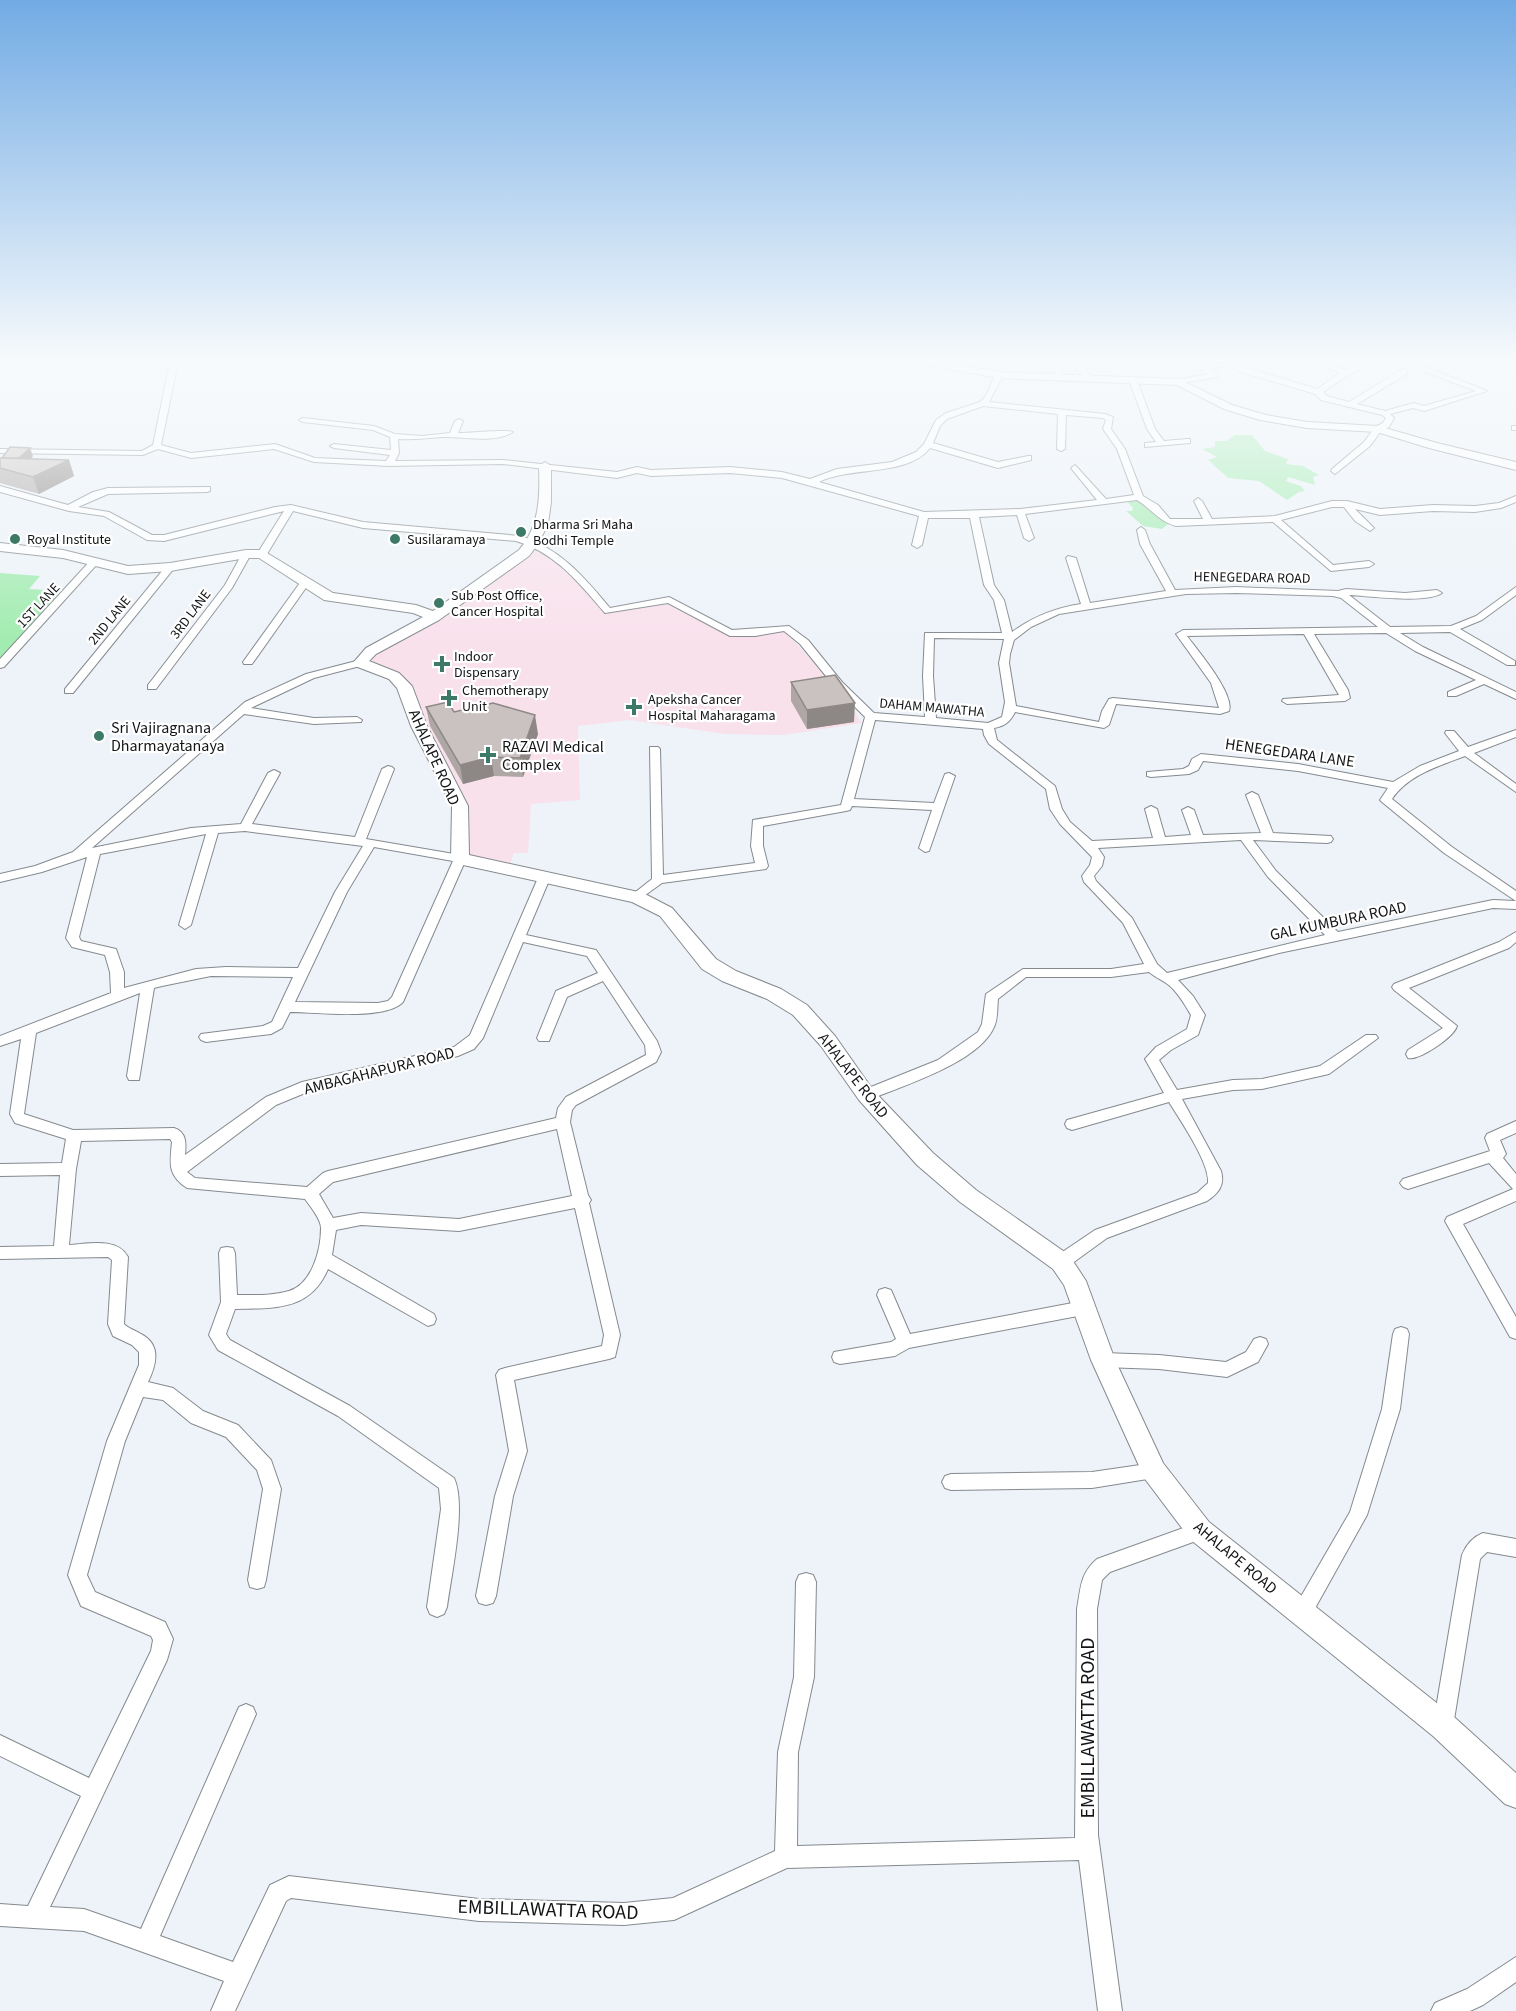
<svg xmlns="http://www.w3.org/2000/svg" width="1516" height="2011" font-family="'Source Sans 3',sans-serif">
<rect width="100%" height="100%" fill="#edf3f9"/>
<path fill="#f9e1ec" d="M538,547L573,572L606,613L669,603L730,636L785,631L842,693L862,723L784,735L725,734L629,720L578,726L580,800L531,804L528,853H514L509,868L464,857V804L402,674L364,662Z"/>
<path fill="#a1ecb0" d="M1235,435H1252L1265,451L1288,459L1286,464L1303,466L1319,475L1313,477L1315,485L1288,477L1286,481L1301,486L1305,491L1299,492L1287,500L1259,481L1228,478L1208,460L1217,457L1202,449L1215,447V441H1226Z
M1126,500H1138L1169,523L1162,529L1143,526L1126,511H1132L1133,508Z
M0,573L40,576L29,589L64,591L0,658Z"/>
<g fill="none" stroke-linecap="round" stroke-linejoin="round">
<g stroke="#848a8e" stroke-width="2">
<path id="street" d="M170,362H178L161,445L191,453L275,444L315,458L386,461L390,455L334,448L330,446L334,444L391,450L390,437L373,430L303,422L299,420L303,418L374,426L395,434L422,436L450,433L455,421L459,419L463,421L458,433C469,433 508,429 513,432C494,444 463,436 442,437C426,438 414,440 398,439L399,453L395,461L503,460L617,472L637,467L651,470L730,467L782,472L810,479L837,469L892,462L916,452L924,444L936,420L946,413L980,402L986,396L995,375L999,373L1003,375L989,402L1105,414L1113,417L1111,429L1125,449L1143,496L1158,505L1170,519H1203L1194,501L1198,498L1202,501L1212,519L1275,516L1332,501H1347L1380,509L1433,505L1475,506L1499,503L1516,496V502L1501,508L1475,512L1433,511L1380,515L1355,509L1374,528L1370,531L1355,521L1344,507H1332L1281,520L1333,565L1369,561L1374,564L1369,567L1331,571L1273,522L1176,526C1160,522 1151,509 1137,500L1025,514L1034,538L1029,541L1024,538L1017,515L979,517L994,585L1004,600L1012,632C1034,616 1055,608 1081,604L1066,558L1068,556L1076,558L1090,603L1166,591L1140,544L1137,530L1141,527L1145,530L1150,544L1175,590L1236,587L1338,591L1346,589L1405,593L1437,590L1442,593C1426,604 1370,596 1349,595L1390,627L1451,626L1476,616L1516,587V595L1482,620L1460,629L1515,661V665H1507L1450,632L1400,633L1423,647L1516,692V699L1484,684L1456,696H1448V692L1476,680L1415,651L1386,633L1314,634L1348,690L1350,698L1345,701L1287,704L1282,701L1283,699L1339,695L1304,634L1187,636C1198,651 1235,694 1229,711L1220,714L1116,704L1109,725L1104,728L1015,712C1010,722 1005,726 994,728L997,740L1055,786L1062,809L1070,822L1092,841L1153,838L1145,809L1151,806L1157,809L1165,837L1191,835L1182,810L1188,807L1194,810L1203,835L1261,833L1246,795L1252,792L1258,795L1273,833L1331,836L1333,839L1331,842L1327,843L1253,840L1276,871L1338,932L1493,900L1516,901L1444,853L1382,802L1380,800L1388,788L1298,771L1203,761L1198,770L1189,774L1151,777L1147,776V772L1183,769L1189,766L1192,759L1201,754L1298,764L1393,782L1420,766L1459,751L1445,733L1446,731H1454L1468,747L1516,730V737L1474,753L1516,784V792L1465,756C1439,766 1408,775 1392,799L1452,847L1516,891V909L1493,908L1279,953L1178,980L1193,996L1205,1015L1198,1035L1171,1050L1159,1060L1177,1090L1233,1080L1262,1079L1320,1066L1366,1035H1376L1378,1038L1329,1074L1262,1089L1233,1090L1182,1099L1221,1171C1225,1185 1219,1193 1207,1201L1107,1238L1067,1267L1061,1269L1055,1267L1053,1262L1055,1257L1095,1230L1197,1193L1208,1183C1210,1163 1180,1120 1169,1102L1072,1130L1067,1128L1065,1124L1067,1120L1164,1093L1145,1059L1156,1047L1187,1029L1191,1015C1185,1005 1176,989 1166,983C1160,979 1155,977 1149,972L1111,977H1026L998,999C997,1008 998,1019 994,1027C979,1062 905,1085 871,1099H861L859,1095L861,1091L938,1060L978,1032L982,1024L986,994L1023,969H1111L1144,964L1123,923L1084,882L1082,876L1090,865L1092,857L1060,824L1050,809L1046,789L989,744L984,735L983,729L875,720L854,799L934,803L945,774L949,773L955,776L929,851L925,852L919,848L932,810L852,806L850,810L846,811L763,826V846L768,866L766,869L662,883L637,901L631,897L633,894L652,879L650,747H658L660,749L663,875L755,863L751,846L753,820L841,805L865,717L834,686L800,644L784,631L755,636H730L668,603L605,613C579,583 556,553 516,541L363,528L293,511L267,554L262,557L257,554L284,511L164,541L147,540L104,516L69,511L0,492V486L68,505L93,492L108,488L210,487V491L207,492L108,494L78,507L109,512L152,535H164L275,507L291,505L363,522L520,536C560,548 584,577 610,608L669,597L732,630L789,626L808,640L842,682L874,713L925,717L923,676L925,633H1002L994,600L984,585L970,518H928L922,545L917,548L912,545L919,516L782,478L730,473L651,476L637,473L617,478L503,464L389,466L314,462L274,449L191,458L158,449L143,455L0,453V449L142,451L153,445ZM983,406L1058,414L1057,449L1061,451L1065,449L1066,415L1103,418L1106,420L1103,429L1117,449L1134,495L1106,499L1075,465L1071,468L1097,500L1020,509L924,512L819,482C850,466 908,477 930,448L998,468L1031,460V456H1028L998,462L933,443L940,426L947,419ZM1236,593L1333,596L1341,598L1378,627L1183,630L1176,634L1211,683L1219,708L1113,698L1109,699L1102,711L1099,722L1016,706L1009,663L1010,654L1014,640L1031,627L1059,614L1186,594ZM934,638L1004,639L999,663L1005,702L1002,717L988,723L936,718L933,676ZM1241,840L1268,877L1325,935L1167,973L1157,964L1132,918L1096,881L1094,876L1102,866L1104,857L1098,848Z
M1050,362H1058L1064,379H1058Z
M1071,362H1079L1092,378L1091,380H1085Z
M1191,362H1200L1204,365L1248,362L1242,364L1244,367L1317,389L1340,373L1319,362H1329L1345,370L1366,362H1376L1348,375L1323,392L1327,396L1349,402L1401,370H1407V374L1357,404L1385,411L1414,403L1424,406L1476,391L1423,371L1422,369L1426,367L1487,391L1424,411L1413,408L1390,414L1394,418L1389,427L1381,431L1370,446L1335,474L1331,471L1332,469L1364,442L1375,427L1383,423L1386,418L1382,415L1321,400L1315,394L1238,371L1235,365L1209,368L1217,373V377L1176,384V380L1208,374Z
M1133,378L1137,380L1155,429L1164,441L1187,439H1190V443L1145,447V443L1156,442L1147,429L1129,380Z
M1512,426H1516V430H1512Z
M243,552L251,554L232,588L156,689H148V685L225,585Z
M91,560L99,562L4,667L0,668V659Z
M167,565L175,567L73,693H65V689Z
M302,580L310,582L252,664H244L243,662Z
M360,660L364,661V665L314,678L251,708L314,718L357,717L362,720L361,722L314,724L244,714L92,848L191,828L241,824L268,773L274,770L280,773L252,824L355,837L382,769L388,766L392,767L394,769L366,839L460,855L466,859L403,1002C385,1021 316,1012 290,1012L282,1028L271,1034L206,1042L201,1040L199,1037L201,1034L263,1026L272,1022L293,977L211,976L162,986L154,988L139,1080H129L127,1076L140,993L36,1033L24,1114L73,1130L174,1128C187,1132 186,1144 185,1155L266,1097L302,1082L454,1047L470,1035L538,878L540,875H548L550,878L526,935L596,950L657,1041L661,1052L656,1062L576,1105L572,1110L570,1122L588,1195L591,1200L589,1203L620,1335L615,1357L609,1359L514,1380L527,1451L513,1496L496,1596L493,1603L486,1605L479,1603L476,1596L495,1496L509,1451L496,1375L499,1370L505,1368L602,1346L604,1335L575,1208L459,1231L361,1225L336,1230L332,1255L434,1314L436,1319L434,1324L428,1326L328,1269C310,1311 275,1308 235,1309L226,1334L230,1340L350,1406L454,1478C467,1505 451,1576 447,1607L444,1614L437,1617L430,1614L427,1607L441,1509L439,1488L338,1416L218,1350L209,1335L221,1302L219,1253L221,1248L227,1247L233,1248L235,1253L237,1295C254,1295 272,1296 289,1291C312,1284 321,1250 321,1228C321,1219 310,1206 305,1199L187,1188C167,1175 170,1163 172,1142L170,1139L81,1141L76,1169L69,1245C88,1244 118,1237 128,1257L124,1324C129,1329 135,1330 141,1334C162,1345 156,1365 148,1382L173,1388L203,1411L238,1425L271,1460L281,1489L266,1580L264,1587L257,1589L250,1587L248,1580L263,1489L257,1470L226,1437L191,1423L163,1400L143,1397L125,1441L87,1575L95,1592L165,1622L173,1639L167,1660L50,1907L84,1909L141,1929L239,1707L246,1704L253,1707L256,1714L160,1936L233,1962L270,1885L289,1876L479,1899L624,1903L673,1898L775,1851L778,1752L794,1677L796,1582L799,1575L806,1573L813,1575L816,1582L814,1677L798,1752L797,1846L1075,1838L1077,1609C1081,1587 1080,1574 1097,1559L1200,1522L1207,1525L1209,1531L1207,1537L1110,1572L1102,1580L1097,1609L1098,1835L1122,2011H1098L1079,1860L787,1868L674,1920L624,1925L479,1921L291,1898L286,1901L235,2011H211L224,1981L84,1931L0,1926V1904L28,1906L81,1796L0,1756V1735L89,1778L151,1651L153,1640L151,1636L81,1606L68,1575L107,1441L139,1365V1352L132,1345L113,1336L108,1324L112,1260L108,1257L0,1259V1247L54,1246L60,1175L0,1176V1164L62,1163L66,1139L15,1123L10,1114L21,1039L0,1046V1036L111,993L110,972L105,955L72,947L66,938L87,857L42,872L0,882V874L35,866L73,852L245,702L306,674ZM245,831L363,846L335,892L298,968L226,967L196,969L124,988V972L116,949L81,941L79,937L100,854L206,834L179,925L185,929L191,925L218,833ZM374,847L453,861L392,997L388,1001L378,1003L295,1002L347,892ZM523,942L587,956L598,973L556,991L537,1038L539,1041H549L567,997L603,981L645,1045L646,1055L566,1097L558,1108L556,1118L328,1171L323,1173L307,1187L195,1178L187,1172L276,1105L310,1091L458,1056L474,1049L483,1038ZM557,1129L572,1196L459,1219L361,1213L333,1218L319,1194L333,1182Z
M1516,932V942L1509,948L1409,988L1457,1026C1454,1037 1419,1061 1408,1058L1406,1054L1408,1050L1443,1028L1394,990L1392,987L1394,984L1499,942Z
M1516,1121V1133L1500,1140L1506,1154L1503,1158L1516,1174V1201L1463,1224L1516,1317V1339L1510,1337L1445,1221L1447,1217L1513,1189L1489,1163L1408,1189L1403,1187L1400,1183L1403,1179L1490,1151L1485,1138L1487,1134Z
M885,1288L891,1290L910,1334L1083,1301L1089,1303L1091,1308L1089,1313L1083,1315L909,1348L895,1356L840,1364L834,1362L832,1357L834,1352L891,1342L896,1339L877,1295L879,1290Z
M1401,1327L1407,1329L1409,1334L1400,1409L1367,1515L1309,1619L1302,1622L1295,1619L1292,1612L1350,1512L1382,1409L1393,1334L1395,1329Z
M1260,1337L1266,1339L1268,1344L1258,1362L1227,1377L1159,1369L1103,1367L1097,1365L1095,1360L1097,1355L1103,1353L1159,1355L1226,1362L1246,1352L1254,1339Z
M1154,1463L1160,1465L1163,1471L1160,1477L1092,1488L951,1490L945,1488L942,1482L945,1476L951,1474L1092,1472Z
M1483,1533L1516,1539V1557L1487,1552L1480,1559L1453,1726L1450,1733L1443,1736L1436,1733L1433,1726L1462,1555C1466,1545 1473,1537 1483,1533Z
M1516,1957V1982L1483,2005L1470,2011H1431L1435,2003L1467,1989Z"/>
</g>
<g stroke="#848a8e" stroke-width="2">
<path id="secondary" d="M921,362H944L999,372L1179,379L1232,405L1266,415L1307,422L1378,426L1437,443L1516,462V470L1429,448L1377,432L1307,428L1260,420L1224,409L1177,385L999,378L926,365Z
M545,462L551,466V502L548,524L538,544L529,556L439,620L376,654L369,661L399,673L412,686L427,726L468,806L469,855L643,893L672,908L716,959L736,971L781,989L807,1005L835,1036L873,1090L933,1153L976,1190L1069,1255L1086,1281L1115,1360L1163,1463L1209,1522L1453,1716L1516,1773V1808L1505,1804L1433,1736L1191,1540L1145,1479L1091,1360L1064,1285L1053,1269L960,1202L917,1165L859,1100L821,1046L793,1015L767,999L722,981L702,969L660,916L632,902L454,863L451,859L452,806L411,726L397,688L389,679L355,666L353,663L366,648L423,617L413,613L324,600L259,558H246L170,571L128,574L63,558L0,551V543L63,550L128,566L170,563L246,550H262L333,593L416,605L433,611L519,550C540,526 540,497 539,466Z"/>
</g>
<use href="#street" fill="#fff" fill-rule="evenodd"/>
<use href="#secondary" fill="#fff" fill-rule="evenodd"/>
</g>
<path fill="#aea7a5" d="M33,456L31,459L69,460L74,476L39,494L0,483V458Z
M791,682L854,722L807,729L791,701Z
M426,707L454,712L538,734L523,777L494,776L463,784L430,726Z"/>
<path fill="#8d8886" d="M30,448L33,456L21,467L18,459Z
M69,460L74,476L39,494L33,477Z
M855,703L854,722L807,729V710Z
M535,715L538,734L523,777L520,758Z
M491,757L494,776L463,784L460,765Z"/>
<path fill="#cac2c0" stroke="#8d8886" stroke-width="1.5" d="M10,447L30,448L19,458H2Z
M0,458H1L69,460L33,477L0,468Z
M835,675L855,703L807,710L791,682Z
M448,702L454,712L493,703L535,715L520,758L491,757L460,765L426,707Z"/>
<linearGradient id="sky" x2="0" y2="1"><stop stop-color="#72abe4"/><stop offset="0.56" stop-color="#f7fafc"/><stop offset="1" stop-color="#f7fafc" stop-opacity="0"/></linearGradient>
<rect width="1516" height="644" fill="url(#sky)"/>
<g fill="#3c7966" stroke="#fff" stroke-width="2">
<circle cx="521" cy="532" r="6"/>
<circle cx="15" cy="539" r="6"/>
<circle cx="395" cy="539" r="6"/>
<circle cx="439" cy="603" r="6"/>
<path d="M439 655h6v6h6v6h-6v6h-6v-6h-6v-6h6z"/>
<path d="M446 689h6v6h6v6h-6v6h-6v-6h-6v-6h6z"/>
<path d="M631 698h6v6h6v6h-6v6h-6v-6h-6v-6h6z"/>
<circle cx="99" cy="736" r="6"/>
<path d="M485 746h6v6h6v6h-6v6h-6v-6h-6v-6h6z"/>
</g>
<g text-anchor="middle" stroke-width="4.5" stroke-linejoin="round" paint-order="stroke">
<g font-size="14" fill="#121416" stroke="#fff" text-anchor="start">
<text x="533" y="529">Dharma Sri Maha<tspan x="533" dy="16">Bodhi Temple</tspan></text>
<text x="27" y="544">Royal Institute</text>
<text x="407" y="544">Susilaramaya</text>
<text x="451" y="600">Sub Post Office,<tspan x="451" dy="16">Cancer Hospital</tspan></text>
<text x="454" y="661">Indoor<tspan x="454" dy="16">Dispensary</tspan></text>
<text x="462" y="695">Chemotherapy<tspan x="462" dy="16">Unit</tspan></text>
<text x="648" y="704">Apeksha Cancer<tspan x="648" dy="16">Hospital Maharagama</tspan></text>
</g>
<g font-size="14" fill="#121416" stroke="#fff">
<text transform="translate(1252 577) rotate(1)" y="5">HENEGEDARA ROAD</text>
<text transform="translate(38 605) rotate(-47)" y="5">1ST LANE</text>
<text transform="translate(190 614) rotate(-53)" y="5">3RD LANE</text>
<text transform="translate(109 620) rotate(-51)" y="5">2ND LANE</text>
<text transform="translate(932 707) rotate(5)" y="5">DAHAM MAWATHA</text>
</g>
<g font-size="16" fill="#121416" stroke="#fff" text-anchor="start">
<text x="111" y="733">Sri Vajiragnana<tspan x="111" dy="18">Dharmayatanaya</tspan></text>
<text x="502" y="752">RAZAVI Medical<tspan x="502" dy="18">Complex</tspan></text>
</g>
<g font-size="16" fill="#121416" stroke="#fff">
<text transform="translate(1290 752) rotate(8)" y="6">HENEGEDARA LANE</text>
<text transform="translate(435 757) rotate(66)" y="6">AHALAPE ROAD</text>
<text transform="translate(1338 920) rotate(-12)" y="6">GAL KUMBURA ROAD</text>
<text transform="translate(379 1070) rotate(-14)" y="6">AMBAGAHAPURA ROAD</text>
<text transform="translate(854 1075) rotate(52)" y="6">AHALAPE ROAD</text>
<text transform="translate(1236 1557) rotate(40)" y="6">AHALAPE ROAD</text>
</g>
<g font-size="20" fill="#121416" stroke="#fff">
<text transform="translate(1087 1728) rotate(-90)" y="7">EMBILLAWATTA ROAD</text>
<text transform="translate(548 1909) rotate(2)" y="7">EMBILLAWATTA ROAD</text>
</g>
</g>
</svg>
